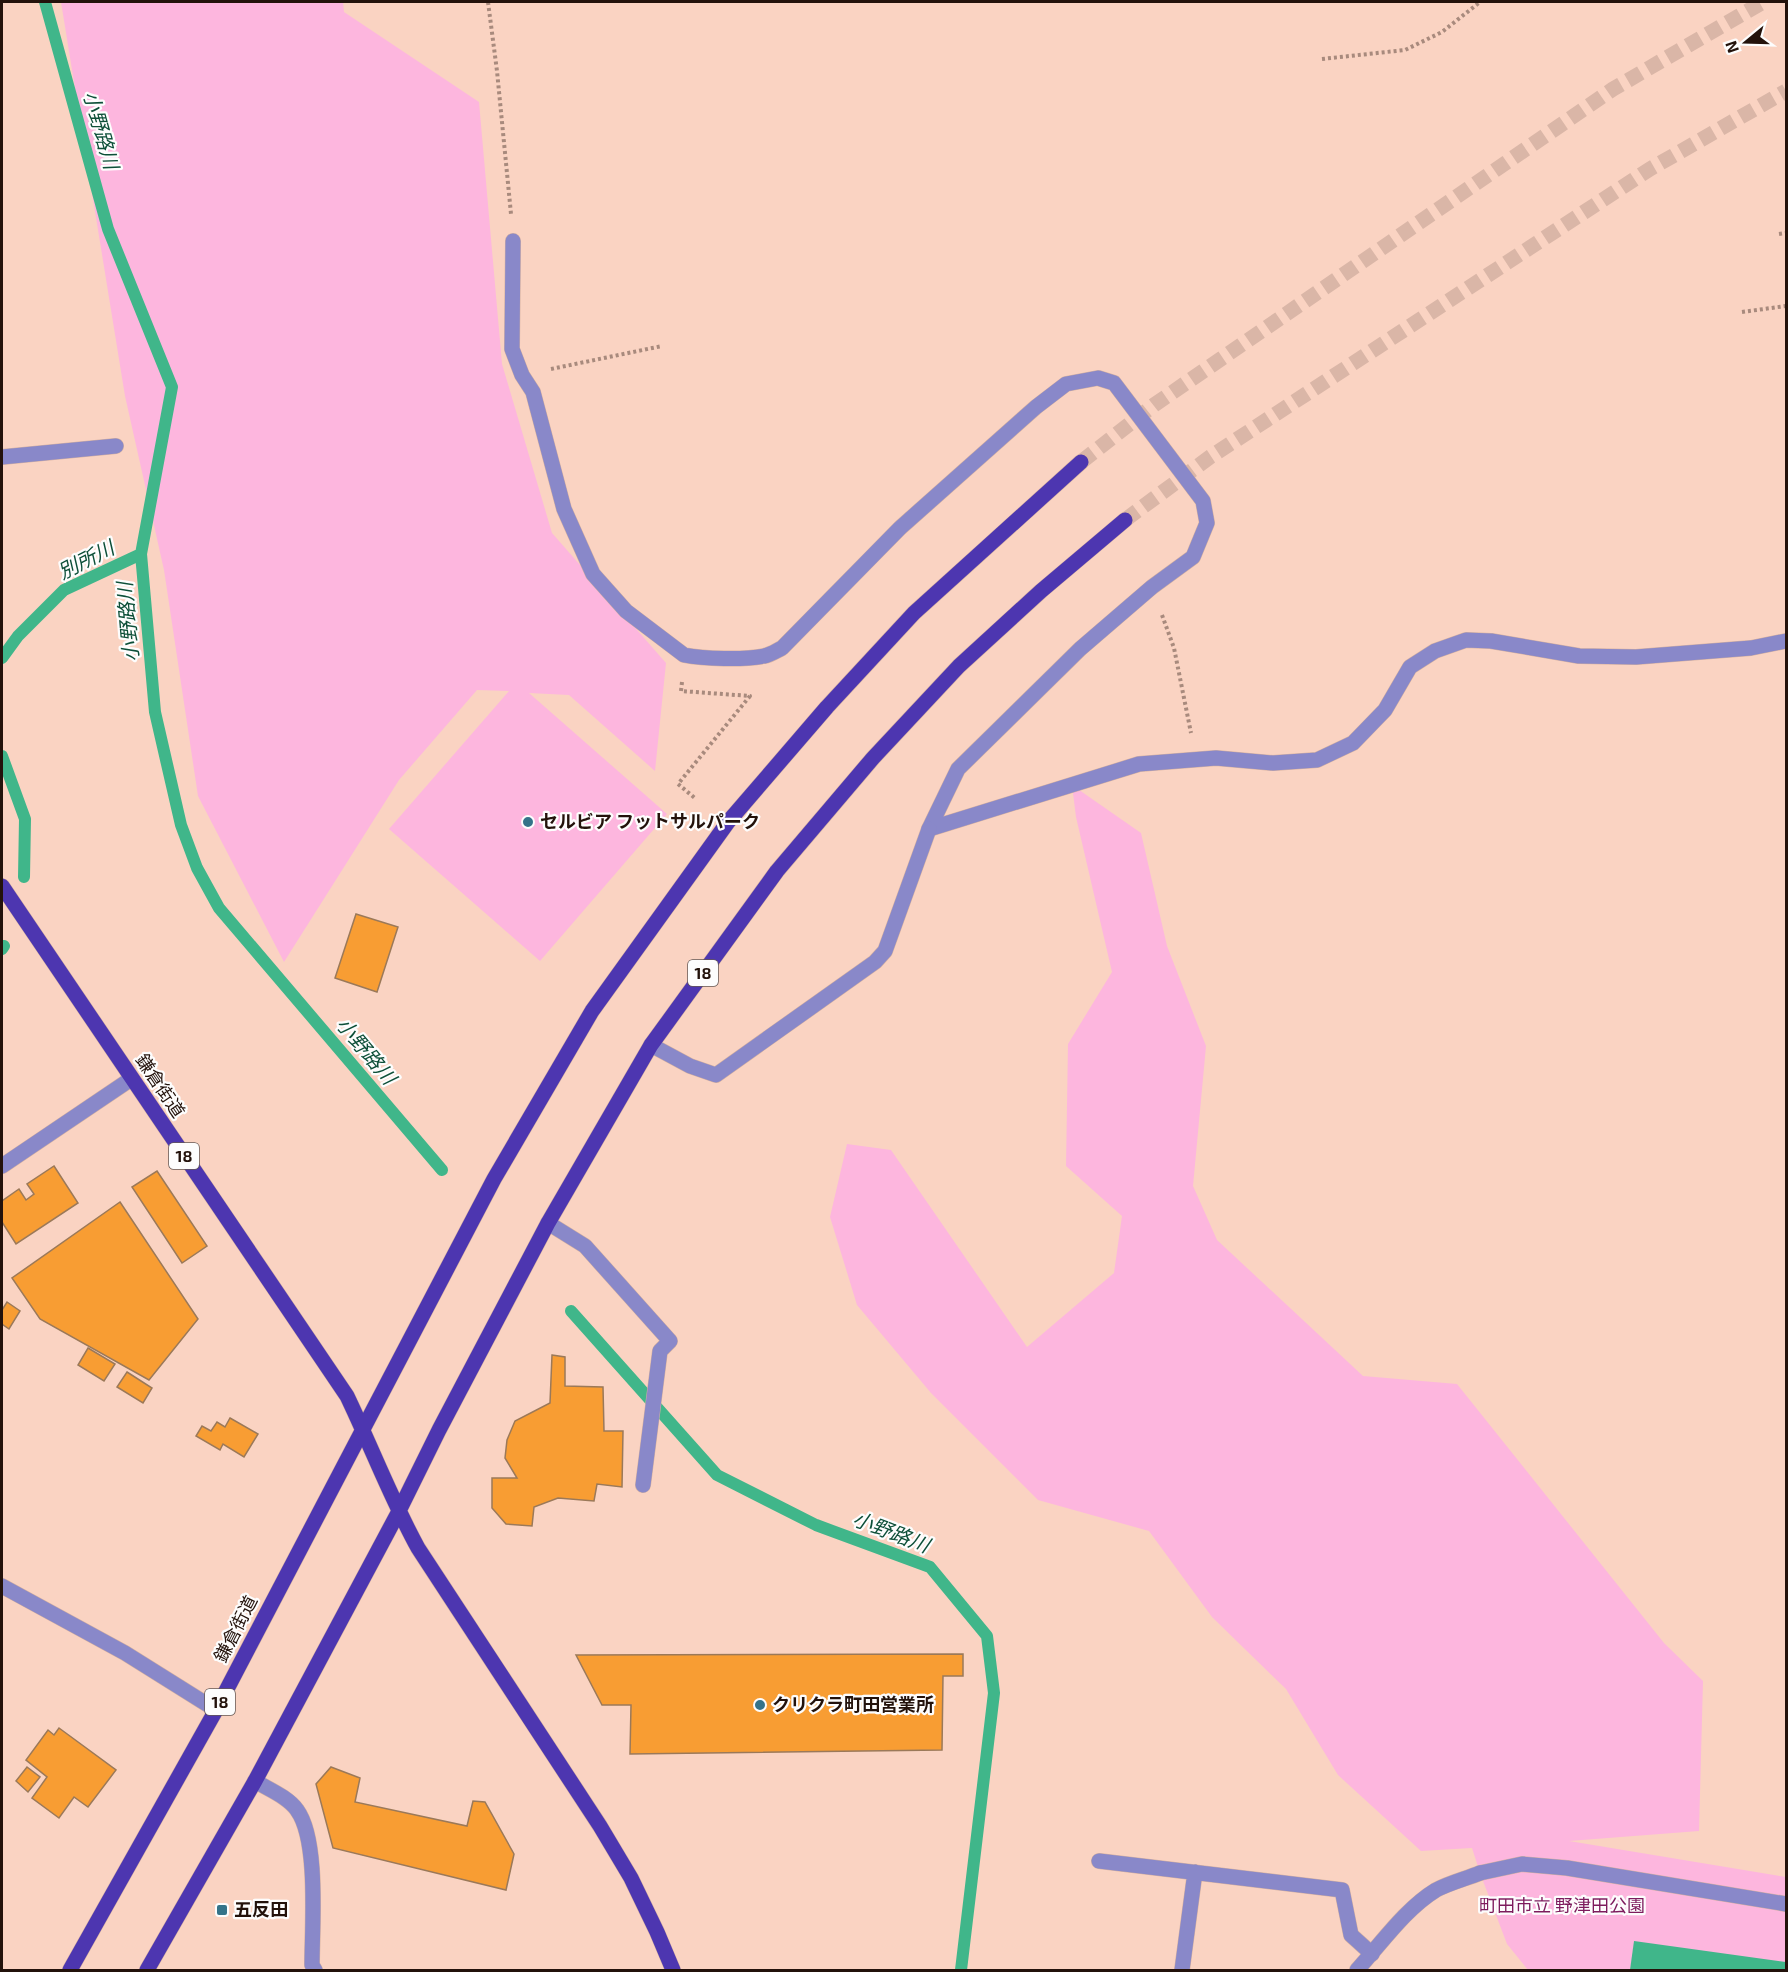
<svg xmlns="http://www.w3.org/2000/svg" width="1788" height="1972" font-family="'Exo 2','Noto Sans JP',sans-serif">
<rect width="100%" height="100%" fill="#fad3c2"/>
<path fill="#fdb6de" d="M61,2H343L344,12L479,102L502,364L552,533L666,663L655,771L569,695L529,693L667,814L540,961L389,829L509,691L477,690L399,780L284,962L198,796L164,570L125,396Z
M1072,785L1141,833L1167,946L1206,1046L1193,1186L1217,1240L1363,1376L1457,1384L1664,1643L1703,1681L1699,1831L1569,1841L1786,1877V1970H1528L1507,1944L1480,1873L1472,1848L1421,1851L1338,1775L1286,1689L1212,1617L1149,1531L1038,1500L931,1393L857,1305L830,1217L847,1144L891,1150L1027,1347L1114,1273L1122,1216L1066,1166L1068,1044L1112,972L1076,817Z"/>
<path fill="#40b68a" d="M1634,1941L1786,1962V1970H1630Z"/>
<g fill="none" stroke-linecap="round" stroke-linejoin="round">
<path stroke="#40b68a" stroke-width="12" d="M45,2L108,229L172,387L141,554L155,712L181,825L197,868L219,908L442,1170
M2,658L18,636L64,590L141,554
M2,756L25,819L24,877
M2,949L4,946
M571,1311L717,1475L816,1525L930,1567L987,1636L994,1693L961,1970"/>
</g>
<path fill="#f89d33" stroke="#9b7959" stroke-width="1.5" d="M356,914L398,927L377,992L335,978Z
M54,1166L78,1203L16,1244L2,1222V1201L19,1189L26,1200L34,1194L27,1184Z
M157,1171L207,1246L182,1263L132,1187Z
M120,1202L198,1319L149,1380L40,1319L12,1278Z
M7,1302L20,1311L9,1329L2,1324V1310Z
M88,1348L115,1364L104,1381L78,1365Z
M552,1355L565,1357V1386L603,1387L604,1431H623L622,1487L597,1484L594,1501L558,1498L534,1507L532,1526L506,1524L492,1508V1478H517L505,1458L507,1440L515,1421L550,1403Z
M127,1372L152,1388L143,1403L117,1387Z
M230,1418L258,1434L244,1457L223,1444L220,1450L196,1436L202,1426L211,1431L217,1422L225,1427Z
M963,1654V1676H943L942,1750L630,1754L631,1705H602L576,1655Z
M59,1728L116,1770L88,1807L74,1797L59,1818L32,1798L47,1777L26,1760L48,1730L54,1735Z
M27,1767L40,1777L28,1792L16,1781Z
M331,1767L360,1778L355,1802L467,1826L473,1801L485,1802L514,1854L506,1890L333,1848L316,1784Z"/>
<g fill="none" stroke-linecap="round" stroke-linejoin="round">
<path stroke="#dab6a7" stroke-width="15" stroke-dasharray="15 8" stroke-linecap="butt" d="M1081,462L1154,405L1613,89L1763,2
M1125,520L1210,457L1650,169L1786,91"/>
<g stroke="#d3b0a1" stroke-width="16">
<path id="service" d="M513,241L512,349L522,375L533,392L564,509L593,574L626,611L684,655C704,659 744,660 764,656C770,655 776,651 782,648L900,528L1036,407L1066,384L1098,378L1114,383L1203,501L1207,523L1193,557L1152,587L1080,649L958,769L929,829
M929,829L1139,764L1216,758L1273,763L1317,760L1353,743L1385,710L1410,667L1435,651L1466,640L1491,641L1579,656L1636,657L1751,648L1786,641
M2,1166L131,1079
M548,1223L585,1246L670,1341L660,1351L643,1485
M1480,1873L1522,1864L1567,1868L1786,1904"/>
</g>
<g stroke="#d3b0a1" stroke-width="16">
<path id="minor" d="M2,457L116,446
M651,1045L690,1066L716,1075L875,962L885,951L929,829
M2,1586L125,1653L216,1710
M255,1781C268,1789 288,1797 297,1810C319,1840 312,1926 312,1965L315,1970
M1099,1861L1342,1890L1351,1935L1372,1954
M1182,1970L1195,1872"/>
</g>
<g stroke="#d3b0a1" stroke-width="16">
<path id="tertiary" d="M1357,1970C1381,1944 1405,1909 1436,1890C1449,1883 1465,1879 1480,1873"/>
</g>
<g stroke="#d3b0a1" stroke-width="16">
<path id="primary" d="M2,886L347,1396C371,1446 391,1499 418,1548L600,1826L631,1878L657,1932L673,1970
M70,1970L216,1710L494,1179L592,1011L728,822L827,707L914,613L1081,462
M147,1970L255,1781L398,1513L439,1430L548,1223L651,1045L777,871L873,758L959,666L1041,591L1125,520"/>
</g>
<path stroke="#a88a7d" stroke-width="4" stroke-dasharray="3 3" stroke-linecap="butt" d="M488,2L497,71L511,214
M1322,59L1405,50L1442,32L1480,2
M1779,234L1786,233
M1742,312L1786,306
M551,369L662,346
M1162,615L1174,648L1191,733
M682,682L681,691L750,696L678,784L696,799"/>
<use href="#service" stroke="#8988c9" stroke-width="15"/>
<use href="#minor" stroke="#8988c9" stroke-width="15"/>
<use href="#tertiary" stroke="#8988c9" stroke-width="15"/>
<use href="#primary" stroke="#4d36b0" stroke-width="15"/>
</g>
<g fill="#357389" stroke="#fdfdfd" stroke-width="2">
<circle cx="528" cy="822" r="6"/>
<circle cx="760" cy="1705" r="6"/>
<rect x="216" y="1904" width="12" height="12" rx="3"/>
</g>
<g text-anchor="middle" stroke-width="4.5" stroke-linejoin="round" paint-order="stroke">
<g fill="#fdfdfd" stroke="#645854" stroke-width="1.5">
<rect x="688" y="960" width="30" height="26" rx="4.5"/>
<rect x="169" y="1143" width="30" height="26" rx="4.5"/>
<rect x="205" y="1689" width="30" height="26" rx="4.5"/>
</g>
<g font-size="16" font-weight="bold" fill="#23120b">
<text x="703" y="979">18</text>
<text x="184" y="1162">18</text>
<text x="220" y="1708">18</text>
</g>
<g font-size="18" font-weight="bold" fill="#23120b" stroke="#fdfdfd" text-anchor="start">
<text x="540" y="828">セルビア フットサルパーク</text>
<text x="772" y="1711">クリクラ町田営業所</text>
<text x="234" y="1916">五反田</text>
</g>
<g font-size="18" fill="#23120b" stroke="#fdfdfd">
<text transform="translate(160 1086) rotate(56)" y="6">鎌倉街道</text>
<text transform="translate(236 1629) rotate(-63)" y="6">鎌倉街道</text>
</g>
<g font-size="18" fill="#7d1b5d" stroke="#fdfdfd">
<text x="1562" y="1912">町田市立 野津田公園</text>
</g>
<g font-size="20" font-style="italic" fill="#0d4f38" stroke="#fdfdfd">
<text transform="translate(101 130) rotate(74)" y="7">小野路川</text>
<text transform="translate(86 560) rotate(-27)" y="7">別所川</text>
<text transform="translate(128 622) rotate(-95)" y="7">小野路川</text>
<text transform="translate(366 1051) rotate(50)" y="7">小野路川</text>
<text transform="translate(891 1532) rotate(21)" y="7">小野路川</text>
</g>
</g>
<rect width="1788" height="1972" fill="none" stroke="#23120b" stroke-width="6"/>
<g transform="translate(1746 42) rotate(251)" stroke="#fdfdfd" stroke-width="4.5" paint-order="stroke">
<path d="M0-4.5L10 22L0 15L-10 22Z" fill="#23120b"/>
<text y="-9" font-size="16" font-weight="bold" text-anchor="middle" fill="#23120b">N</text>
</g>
</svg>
